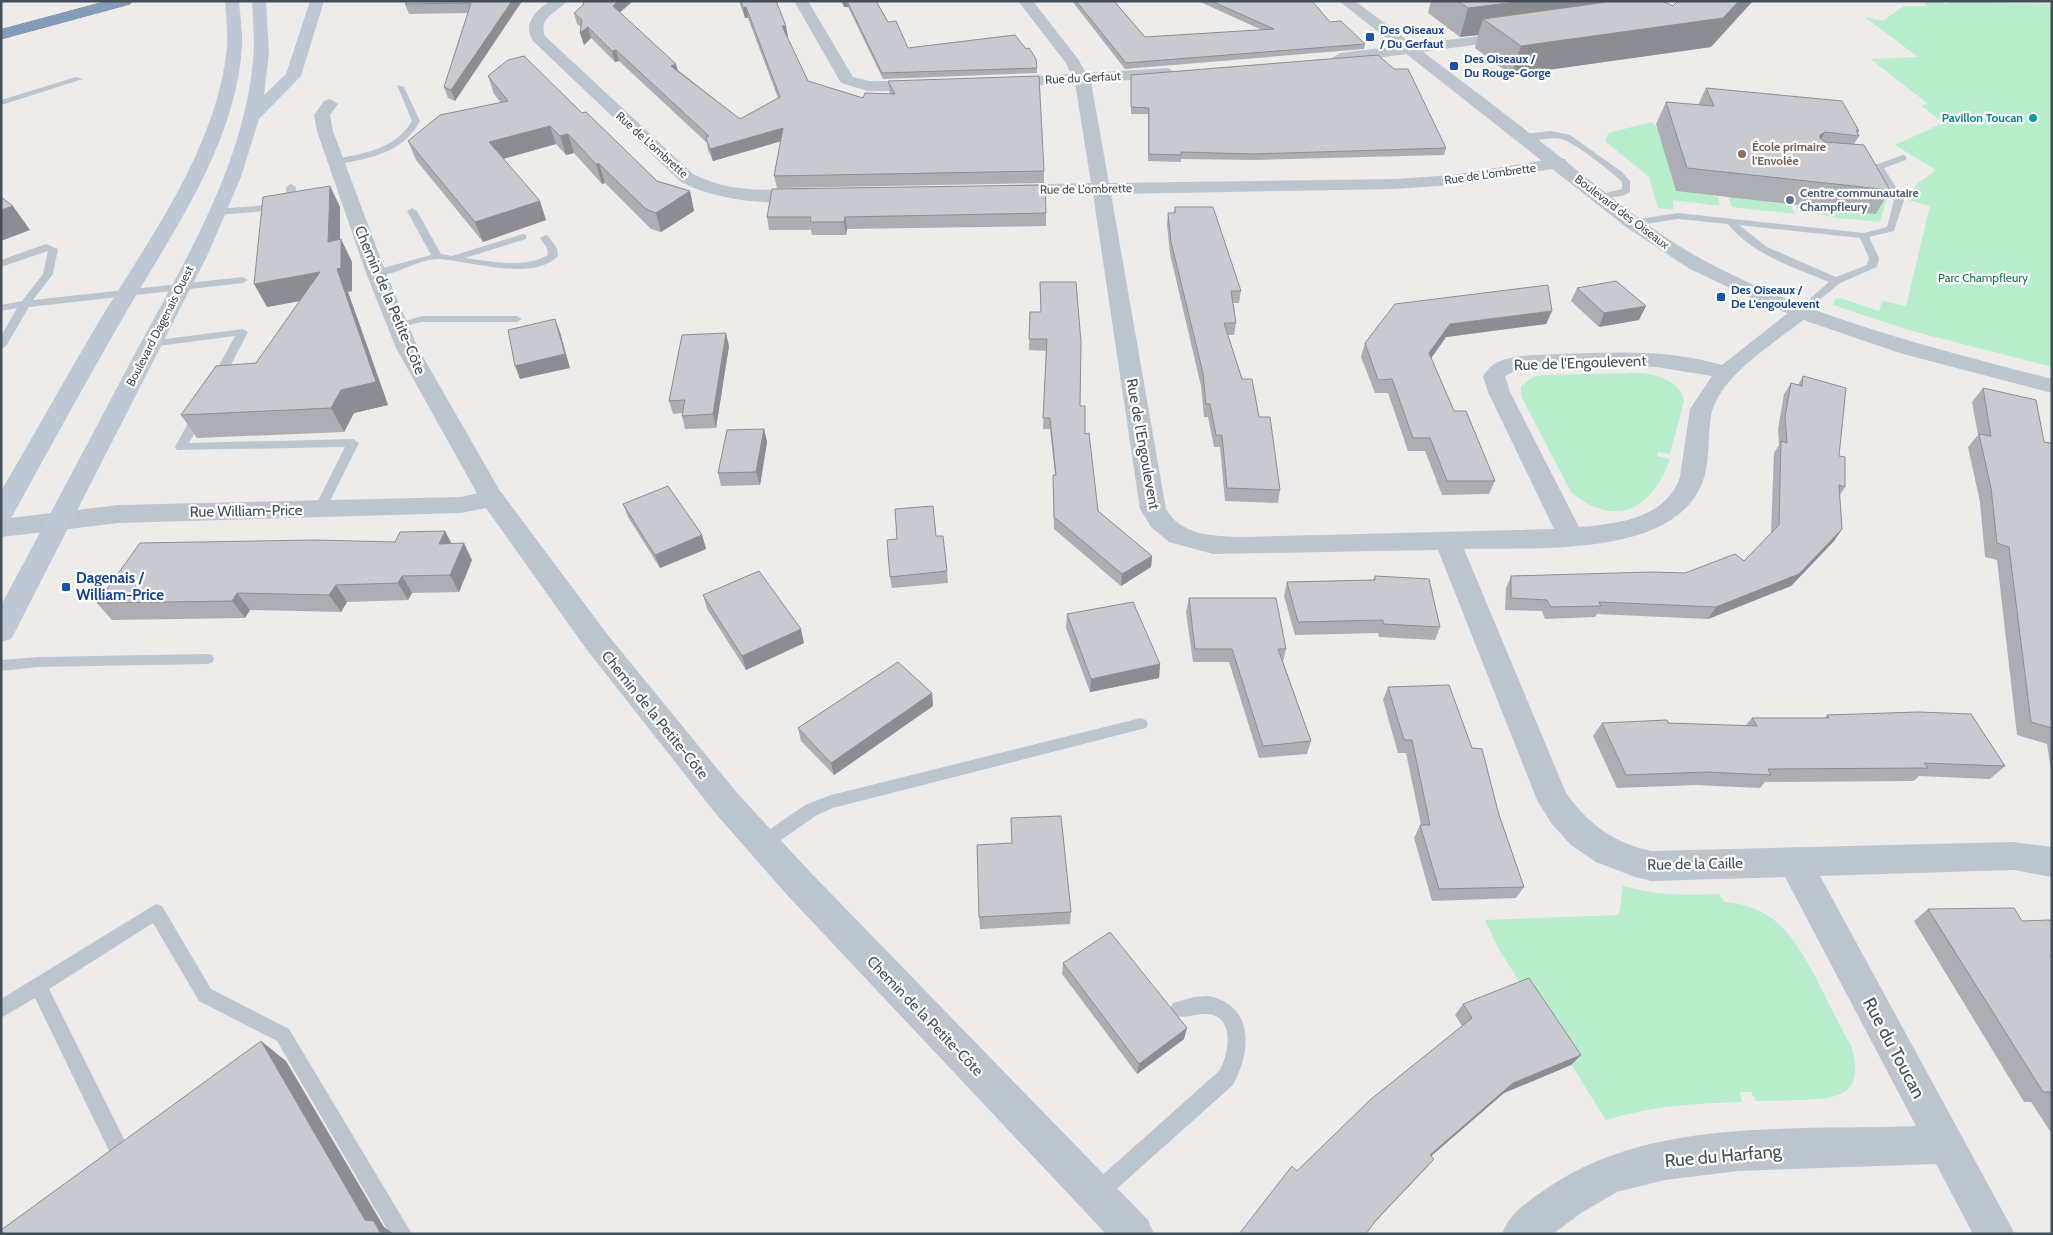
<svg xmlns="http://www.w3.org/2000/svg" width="2053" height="1235" font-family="Cabin,sans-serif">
<rect width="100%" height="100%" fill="#eeebeb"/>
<path fill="#b8edce" d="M1922,1H1940L1947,5L1949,1L2052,4V367L1912,331L1833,305L1835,299L1840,298L1879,311L1882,301L1906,306L1930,206L1908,200L1916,185L1936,170L1895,145L1943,123L1921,105L1928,104L1871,59L1918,57L1865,17L1883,21L1904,6H1927Z
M1652,122L1714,197H1718L1720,206L1673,200V210L1658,208L1649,177L1606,142L1607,135L1612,132Z
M1764,194L1768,202L1790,205L1795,214L1732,207L1728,197Z
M1883,195L1887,198L1880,222C1860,219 1814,219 1802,206L1875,213Z
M1641,373C1658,375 1681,381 1684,401L1670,454L1658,452L1657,456L1670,459C1652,510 1615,529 1571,492L1521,396V386L1533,377L1542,375Z
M1623,886C1658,896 1684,895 1719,894L1724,902C1777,906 1795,939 1818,982C1829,1004 1840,1026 1852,1048C1864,1094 1841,1098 1802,1100C1787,1100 1771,1101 1756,1101L1751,1092H1740L1742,1102C1696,1103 1650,1106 1606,1120L1497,946L1485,920L1619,915Z"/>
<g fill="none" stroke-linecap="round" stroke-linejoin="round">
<g stroke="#6e87a6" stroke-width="1">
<path id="motorway" d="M108,1H132L130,4L1,39V30Z"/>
</g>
<path fill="#bcc5ce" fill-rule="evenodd" d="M76,77L83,79L1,105V100Z
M397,85L404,87L420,121C406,147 383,155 355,161C348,162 339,165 332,164V160C362,153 394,151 412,121Z
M1551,131L1570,135L1622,172L1630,181V192L1622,196L1598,199V195L1622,189V182C1612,172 1573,141 1561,139C1550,136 1529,144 1520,137L1524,134Z
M1903,155L1906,156V160L1884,168L1904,200L1894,231L1869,237L1879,258L1877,267L1840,283L1800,316L1796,315V311L1829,282C1793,267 1753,255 1728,224L1678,219L1633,226L1628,223L1633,220L1678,213L1864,233L1887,227L1894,200L1876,169L1855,165L1859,162L1878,164ZM1739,225L1860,238L1869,258L1867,265L1836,277L1767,247Z
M291,184L296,187L295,204L256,212L216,215L211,212L216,209L256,206L287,200L286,187Z
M412,208L417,211L441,254L452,256L523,234L526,235V239L465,258C491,261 525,269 548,255L547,248L540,238L545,235L548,236L557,248L558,256C534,282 469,261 439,259C419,258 391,279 372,275V271L431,255L407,211Z
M46,244L58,249L53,274L33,300L243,277L248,280L243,283L29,307L6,346L1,349V336L17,308L1,311V305L22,301L43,274L48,251L1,267V260Z
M422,316H517L522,319L517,322H422L397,328L392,325Z
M243,329L248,332L222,382L216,385L210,382L235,336L150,347L145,344L150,341Z
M199,410L205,414L189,443L353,439L359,443L326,509L320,513L314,509L345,447L177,450L175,447L193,414Z
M207,654L212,655L214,659L212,663L207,664L39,667L1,671V660L39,657Z
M1141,718L1146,720L1148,724L1146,728L833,808L817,815L768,849L762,851L756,849L754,844L756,839L805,805L831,795Z
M156,904L162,906L211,989L289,1029L412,1234H390L277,1041L199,1001L153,923L49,989L126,1143L129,1150L126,1157L119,1160L112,1157L35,998L1,1018V999Z
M1209,996C1255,1006 1251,1052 1233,1085L1103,1201L1096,1204L1089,1201L1086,1194L1089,1187L1219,1071C1229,1055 1236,1016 1207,1014C1195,1013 1184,1020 1173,1015L1170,1009L1173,1003L1194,997Z"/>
<path fill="#bcc5ce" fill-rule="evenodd" d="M550,1H567C557,13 538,17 545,36L693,174C730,193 767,190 807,189L813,190L816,194L813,198C775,208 716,200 681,182L533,41C522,24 536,10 550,1Z
M794,1H808L853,77L869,81H926L934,86L926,91H868L841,83Z
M1018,1H1033L1078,59L1086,73L1168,68L1176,73L1168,78L1091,82L1109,183L1395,179L1452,175L1559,158L1565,159L1568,163L1565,167L1559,168L1452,185L1395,189L1111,194L1166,509C1181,535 1211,536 1238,537L1554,529L1488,392L1483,376C1488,369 1492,364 1500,361C1519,354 1541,355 1561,354C1615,352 1670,349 1722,365L1793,309L1800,307L1807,309L1810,313L1807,317C1778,341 1718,376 1711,416C1707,439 1711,464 1701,486C1668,559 1531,547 1464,549L1566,793C1588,824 1614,843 1651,851L2013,842L2052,847V877L2013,870L1820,876L2015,1234H1973L1936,1164L1738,1171L1665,1180L1617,1192L1581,1213L1553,1234H1502C1510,1213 1525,1204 1543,1191C1648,1116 1793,1131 1916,1126L1785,877L1651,881L1635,877L1596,862L1571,845L1551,823L1537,800L1438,550L1213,554L1169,542L1151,527L1140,509L1093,194L1007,195L1001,194L998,190L1001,186L1007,185L1091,183L1075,83L1001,88L993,83L1001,78L1071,74L1066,63ZM1605,366L1656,367L1712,376L1690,409L1680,477C1666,519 1616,524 1579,527L1510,392L1505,376L1520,369Z
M1513,32L1520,36L1518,39L1340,63L1332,58L1340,53Z
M330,99L338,104L330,115L333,131L386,273L418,348L504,498L501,504L492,506L483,504L396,348L366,273L317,131L314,115L324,101Z"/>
<path fill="#bcc5ce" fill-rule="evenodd" d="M1339,1H1355C1422,51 1489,101 1555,153C1603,190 1651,232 1705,261C1813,319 1934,348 2052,379V393L1903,354L1809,322L1764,304L1690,269L1626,227Z
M492,490L501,492L607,634L738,794L812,874L1148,1220L1154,1234H1106L788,896L716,814L587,650L486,508L461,513L119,523L1,537V519L119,505L461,497Z"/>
<path fill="#bec8d5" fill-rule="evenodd" d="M225,1H239C240,16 243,31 242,47C235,150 166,241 117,328C82,389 48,451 14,513L10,519L1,522V491C34,435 65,379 98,323C149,239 217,148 227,47C228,32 226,16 225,1Z
M252,1H266L269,53L264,95L286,74L310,1H324L301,76L259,119L241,177L208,254L15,632L11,639L1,642V605C45,524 88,443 131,361C181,267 242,171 253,62C255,42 253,21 252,1Z"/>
<use href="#motorway" fill="#839cba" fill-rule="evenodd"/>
</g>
<path fill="#acaeb3" d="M522,1L455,101L448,98L444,87L468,13L409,14L405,4Z
M739,1H776L788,37H787L808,81L863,98L890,94L888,81L1044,171V183L777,188L774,176L781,141L713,161L708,150L707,143L619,61L615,62L591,38L584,45L580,33L581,27L577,24L574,13H620L678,70L740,119L778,98L748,18H745Z
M841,1H876L888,22L908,48L1037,68V73L883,79L848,7H844Z
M1072,1H1114L1145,37L1262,30L1198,1H1312L1330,22L1365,44L1364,49L1125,69Z
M1431,1H1662L1711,47L1511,75L1475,48L1478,35L1460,37L1428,13Z
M1131,75L1446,148L1444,155L1253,160L1181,159V162L1148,161V114H1131Z
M488,76L582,113L657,181L690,191L694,211L661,232L651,229L605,183L602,184L574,153L566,155L556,144L503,159L546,220L483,242L416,160L408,141L501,103L494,94Z
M1706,88L1859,131L1858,133L1859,136L1854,144L1890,190L1876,214L1676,191L1656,124L1666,102L1698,105Z
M330,186L340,207V239L352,262V291L348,292L388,405L354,413L344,432L197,438L181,415L256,363L300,301L267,307Z
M1175,207L1241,291L1239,303H1233L1236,323L1234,335H1228L1242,379L1259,417L1280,490L1278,503L1225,501L1220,447H1214L1208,417H1204L1201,386L1170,254L1167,225L1168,213H1174Z
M1046,213V226L847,229L846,235H812L811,230H769L767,217Z
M1040,282L1080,406L1098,511L1152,556L1151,567L1121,586L1054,529L1053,486V475H1055L1050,429H1043L1046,351L1029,350L1030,312H1041Z
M1577,288L1639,320L1599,327L1571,301Z
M1552,311L1546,324L1446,337L1431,358L1454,411L1495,481L1489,494L1442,495L1425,451H1408L1388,393H1375L1361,357L1365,343Z
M729,346L716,428L685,429L682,416V413L673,414L669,401Z
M1803,376L1839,456L1845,487L1840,495L1842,529L1834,541L1791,586L1708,619L1597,614L1595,617L1545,619L1542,611L1505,610L1506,588L1511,576L1685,573L1744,561L1771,533L1774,453L1779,445L1778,429L1784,394L1791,383L1798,385Z
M1983,388L2044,442L2052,447V770H2051L2047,744L2017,735L1997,560L1985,557L1980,502L1968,447L1978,435L1972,402Z
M764,429L767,442L760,485L721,486L718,473Z
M623,504L702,535L706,549L660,568L628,517Z
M445,531L451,544L472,560L459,592L412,593L408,600L347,602L341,612L250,610L245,618L112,620L97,603L395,542Z
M936,536L947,571L948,583L892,588L890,577Z
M1375,576L1440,627L1435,640L1379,637L1378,633L1295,635L1284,596L1287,582L1373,580Z
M703,595L804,643L746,670L707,609Z
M1189,598L1286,649L1283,662L1311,741L1307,754L1259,758L1229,662H1193L1186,612Z
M1067,614L1160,664L1159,678L1090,692L1066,628Z
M1388,687L1472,748L1499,815L1524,887L1516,898L1432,901L1414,838L1420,825H1421L1406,753H1398L1383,700Z
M932,693L933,706L834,775L801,741L798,728Z
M1827,715L2005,766L1990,779L1919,776L1914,781L1765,782L1760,788L1696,785L1617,788L1593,736L1602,723H1668L1745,726L1752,718H1825Z
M1011,818L1071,912L1070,924L980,929L979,917L1012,843Z
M1928,909L2022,921L2052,923V1134L2031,1102H2024L1914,921Z
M1063,963L1184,1039L1137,1074L1062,974Z
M1463,1004L1581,1055L1571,1065L1504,1093L1431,1156L1434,1159L1426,1168L1374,1223L1462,1026L1455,1015Z"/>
<path fill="#8c8d92" d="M512,1H522L455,101L451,90Z
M618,1H633L615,17L613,6Z
M847,1L848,7H844L843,2Z
M1525,1H1619L1483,19L1478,35L1460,37L1468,8Z
M1739,1H1753L1711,47L1511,75L1521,46Z
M746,7L748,18H745L743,8Z
M782,26H786L788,37H784Z
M588,27L591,38L584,45L580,33Z
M616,50L619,61L615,62L612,51Z
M676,64L679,76L671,66Z
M550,126L556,144L495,161L489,142Z
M783,128L785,140L713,161L710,149Z
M1825,132L1813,155L1820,135Z
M568,134L574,153L566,155L560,136Z
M596,164H599L605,183L602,184Z
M330,186L340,207V264L328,242Z
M690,191L694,211L661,232L656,213Z
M540,201L546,220L483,242L475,222Z
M13,206L30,230L1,241V210Z
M845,217L847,229L846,235L844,222Z
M341,239L352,262V291L348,292L388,405L354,413L344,432L331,408L337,269Z
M320,272L332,295L267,307L254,284Z
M1646,306L1639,320L1599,327L1604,313Z
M1552,311L1546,324L1446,337L1425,367L1429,353L1450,324Z
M555,319L560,332L570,368L520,379L515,366Z
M726,333L729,346L716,428L713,414Z
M764,429L767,442L760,485L756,472Z
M1842,529L1834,541L1791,586L1708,619L1716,607Z
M445,531L454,548L439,544Z
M702,535L706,549L660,568L655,555Z
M464,543L472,560L459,592L450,575Z
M1152,556L1151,567L1121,586L1122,574Z
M402,576L412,593L408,600L398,583Z
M336,585L347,602L341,612L329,595Z
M237,593L250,610L245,618L232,601Z
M801,629L804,643L746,670L742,656Z
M1160,664L1159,678L1090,692L1091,679Z
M932,693L933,706L834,775L831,763Z
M1187,1028L1184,1039L1137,1074L1139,1064Z
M261,1041L286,1061L384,1227L394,1234H381L365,1220Z
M1581,1055L1571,1065L1504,1093L1422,1164L1430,1155L1513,1083Z
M1434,1159L1426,1168L1370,1227L1377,1219Z"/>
<path fill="#c8cad0" stroke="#8c8d92" d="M408,1H512L451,90L444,87L471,3L405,4Z
M584,1H618L613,6L676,64L671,66L740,119L780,97L746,7L743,8L741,1H776L786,26H782L808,81L863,98L865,93L895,94L888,81L1039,76L1044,171L774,176L783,128L710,149L706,138L709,136L616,50L612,51L588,27L580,33L582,20L574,13L583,5Z
M847,1H876L888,22L896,21L908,48L1015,35L1026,49L1029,48L1036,59L1037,68L882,73Z
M1076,1H1114L1145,37L1274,29L1211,1H1312L1330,22L1341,21L1365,44L1126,63Z
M1458,1H1525L1468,8Z
M1608,1H1662L1673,6L1678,1H1739L1723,18L1521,46L1483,19L1600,3Z
M1378,55L1394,69H1408L1446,148L1254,154L1181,152V155L1149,154V108L1131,107V75Z
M524,56L582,113L586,112L657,181L690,191L656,213L646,209L599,164H596L568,134L560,136L550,126L489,142L540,201L475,222L408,141L440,115L508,101L488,76L508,60Z
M1706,88L1842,101L1859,131L1856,130L1859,136L1825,132L1820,135V138L1825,142L1864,145L1890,190L1687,168L1666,102L1714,106Z
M1045,185L1046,213L845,217L844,222H810L811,217H767L772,189Z
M330,186L328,242L341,239V268L337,269L376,382L341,390L331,408L181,415L216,366L256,363L320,272L254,284L263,197Z
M1,197L13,206L1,210Z
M1175,207H1213L1241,291H1231L1236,323H1224L1242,379H1252L1259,417H1270L1280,490L1227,488L1222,435H1216L1210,404H1206L1203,373L1171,242L1168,213H1175Z
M1616,281L1646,306L1604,313L1577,288Z
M1040,282H1076L1081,342L1080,406H1085V434L1089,433L1098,511L1152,556L1122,574L1054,517L1053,475H1056L1050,418H1043L1047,339H1029L1030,312H1041Z
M1548,285L1552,311L1450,324L1429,353L1454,411H1466L1495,481H1447L1430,438H1413L1392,379L1378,380L1365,343L1395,304Z
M555,319L565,354L515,366L508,330Z
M726,333L713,414L682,416L685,400L669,401L682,335Z
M1803,376L1846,388L1839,456L1845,457V487L1839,485L1842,529L1799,574L1716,607L1599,602L1601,606L1551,607L1547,600L1511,598V576L1652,572L1685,573L1735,554L1744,561L1779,525L1781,441L1787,443L1785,417L1791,383L1802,386Z
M1983,388L2036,400L2044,442L2051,443L2052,447V728L2031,722L2009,547L1997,543L1991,488L1979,434L1991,436Z
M764,429L756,472L718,473L727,430Z
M668,486L702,535L655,555L623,504Z
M933,506L936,536H943L947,571L890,577L887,540L897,539L895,509Z
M445,531L439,544L464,543L450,575L402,576L398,583L336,585L329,595L237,593L232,601L97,603L140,543L315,540L395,542L400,532Z
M759,571L801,629L742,656L703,595Z
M1375,576L1429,579L1440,627L1383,624V620L1298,622L1287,582L1375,580Z
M1189,598H1276L1286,649H1278L1311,741L1263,746L1232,649H1195Z
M1133,602L1160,664L1091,679L1067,614Z
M898,662L932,693L831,763L798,728Z
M1449,685L1472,748L1482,749L1499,815L1524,887L1439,889L1420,825H1430L1412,740H1404L1388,687Z
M1918,712L1971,714L2005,766L1924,763L1928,768L1768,769L1771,775L1706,772L1626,775L1602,723L1667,720L1668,723L1757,726L1752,718H1829L1827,715Z
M1061,816L1071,912L979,917L977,845L1012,843L1011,818Z
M2014,908L2022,921L2050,920L2052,923V956H2050L2052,959V1095L2050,1092H2043L1928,909Z
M1110,932L1187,1028L1139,1064L1063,963Z
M1529,978L1581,1055L1513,1083L1430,1155L1434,1159L1377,1219L1366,1234H1239L1292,1166L1297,1171L1370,1100L1472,1018L1463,1004Z
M261,1041L365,1220L374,1221L381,1234H1V1230Z"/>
<g fill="#1a4fb4" stroke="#fff" stroke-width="2">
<rect x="1365" y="32" width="10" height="10" rx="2.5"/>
<rect x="1449" y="61" width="10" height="10" rx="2.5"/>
<rect x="1716" y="292" width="10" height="10" rx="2.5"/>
<rect x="61" y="582" width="10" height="10" rx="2.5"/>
</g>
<circle fill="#0f9aa8" stroke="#fff" stroke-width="2" cx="2033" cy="118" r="5"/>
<circle fill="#8d6e63" stroke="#fff" stroke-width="2" cx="1742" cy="154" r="5"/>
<circle fill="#5c6f8a" stroke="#fff" stroke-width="2" cx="1790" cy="200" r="5"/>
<g text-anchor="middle" stroke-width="4.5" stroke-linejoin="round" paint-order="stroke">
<g font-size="12" font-weight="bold" fill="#164399" stroke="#fff" text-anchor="start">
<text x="1380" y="34">Des Oiseaux<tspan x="1380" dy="14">/ Du Gerfaut</tspan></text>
<text x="1464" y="63">Des Oiseaux /<tspan x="1464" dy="14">Du Rouge-Gorge</tspan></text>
<text x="1731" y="294">Des Oiseaux /<tspan x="1731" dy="14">De L'engoulevent</tspan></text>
</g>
<g font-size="12" fill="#444e58" stroke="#fff">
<text transform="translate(1083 78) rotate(-3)" y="4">Rue du Gerfaut</text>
<text transform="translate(652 145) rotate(42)" y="4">Rue de L'ombrette</text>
<text transform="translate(1490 174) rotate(-8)" y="4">Rue de L'ombrette</text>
<text transform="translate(1086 189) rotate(-1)" y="4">Rue de L'ombrette</text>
<text transform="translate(1622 212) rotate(37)" y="4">Boulevard des Oiseaux</text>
<text transform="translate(160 326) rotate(-63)" y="4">Boulevard Dagenais Ouest</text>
</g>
<g font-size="12" font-weight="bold" fill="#0d838f" stroke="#fff" text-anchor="end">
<text x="2023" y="122">Pavillon Toucan</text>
</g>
<g font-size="12" font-weight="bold" fill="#785e54" stroke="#fff" text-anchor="start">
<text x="1752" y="151">École primaire<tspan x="1752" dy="14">l'Envolée</tspan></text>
</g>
<g font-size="12" font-weight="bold" fill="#4e5e75" stroke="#fff" text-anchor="start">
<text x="1800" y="197">Centre communautaire<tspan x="1800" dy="14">Champfleury</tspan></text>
</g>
<g font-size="12" fill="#18764a" stroke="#fff">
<text x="1983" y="282">Parc Champfleury</text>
</g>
<g font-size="15" fill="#444e58" stroke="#fff">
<text transform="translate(390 300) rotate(67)" y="5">Chemin de la Petite-Côte</text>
<text transform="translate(1580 363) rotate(-2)" y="5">Rue de l'Engoulevent</text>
<text transform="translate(1143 444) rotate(80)" y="5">Rue de l'Engoulevent</text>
<text transform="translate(246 511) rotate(-1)" y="5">Rue William-Price</text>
<text transform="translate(655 715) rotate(51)" y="5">Chemin de la Petite-Côte</text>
<text transform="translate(1695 864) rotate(-1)" y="5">Rue de la Caille</text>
<text transform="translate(925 1016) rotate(46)" y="5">Chemin de la Petite-Côte</text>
</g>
<g font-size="15" font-weight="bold" fill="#164399" stroke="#fff" text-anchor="start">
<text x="76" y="583">Dagenais /<tspan x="76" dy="17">William-Price</tspan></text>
</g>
<g font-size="18" fill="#444e58" stroke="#fff">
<text transform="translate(1894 1048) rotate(62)" y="6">Rue du Toucan</text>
<text transform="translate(1723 1156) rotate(-5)" y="6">Rue du Harfang</text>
</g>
</g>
<rect width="2053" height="1235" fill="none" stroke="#444e58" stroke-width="5"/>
</svg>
